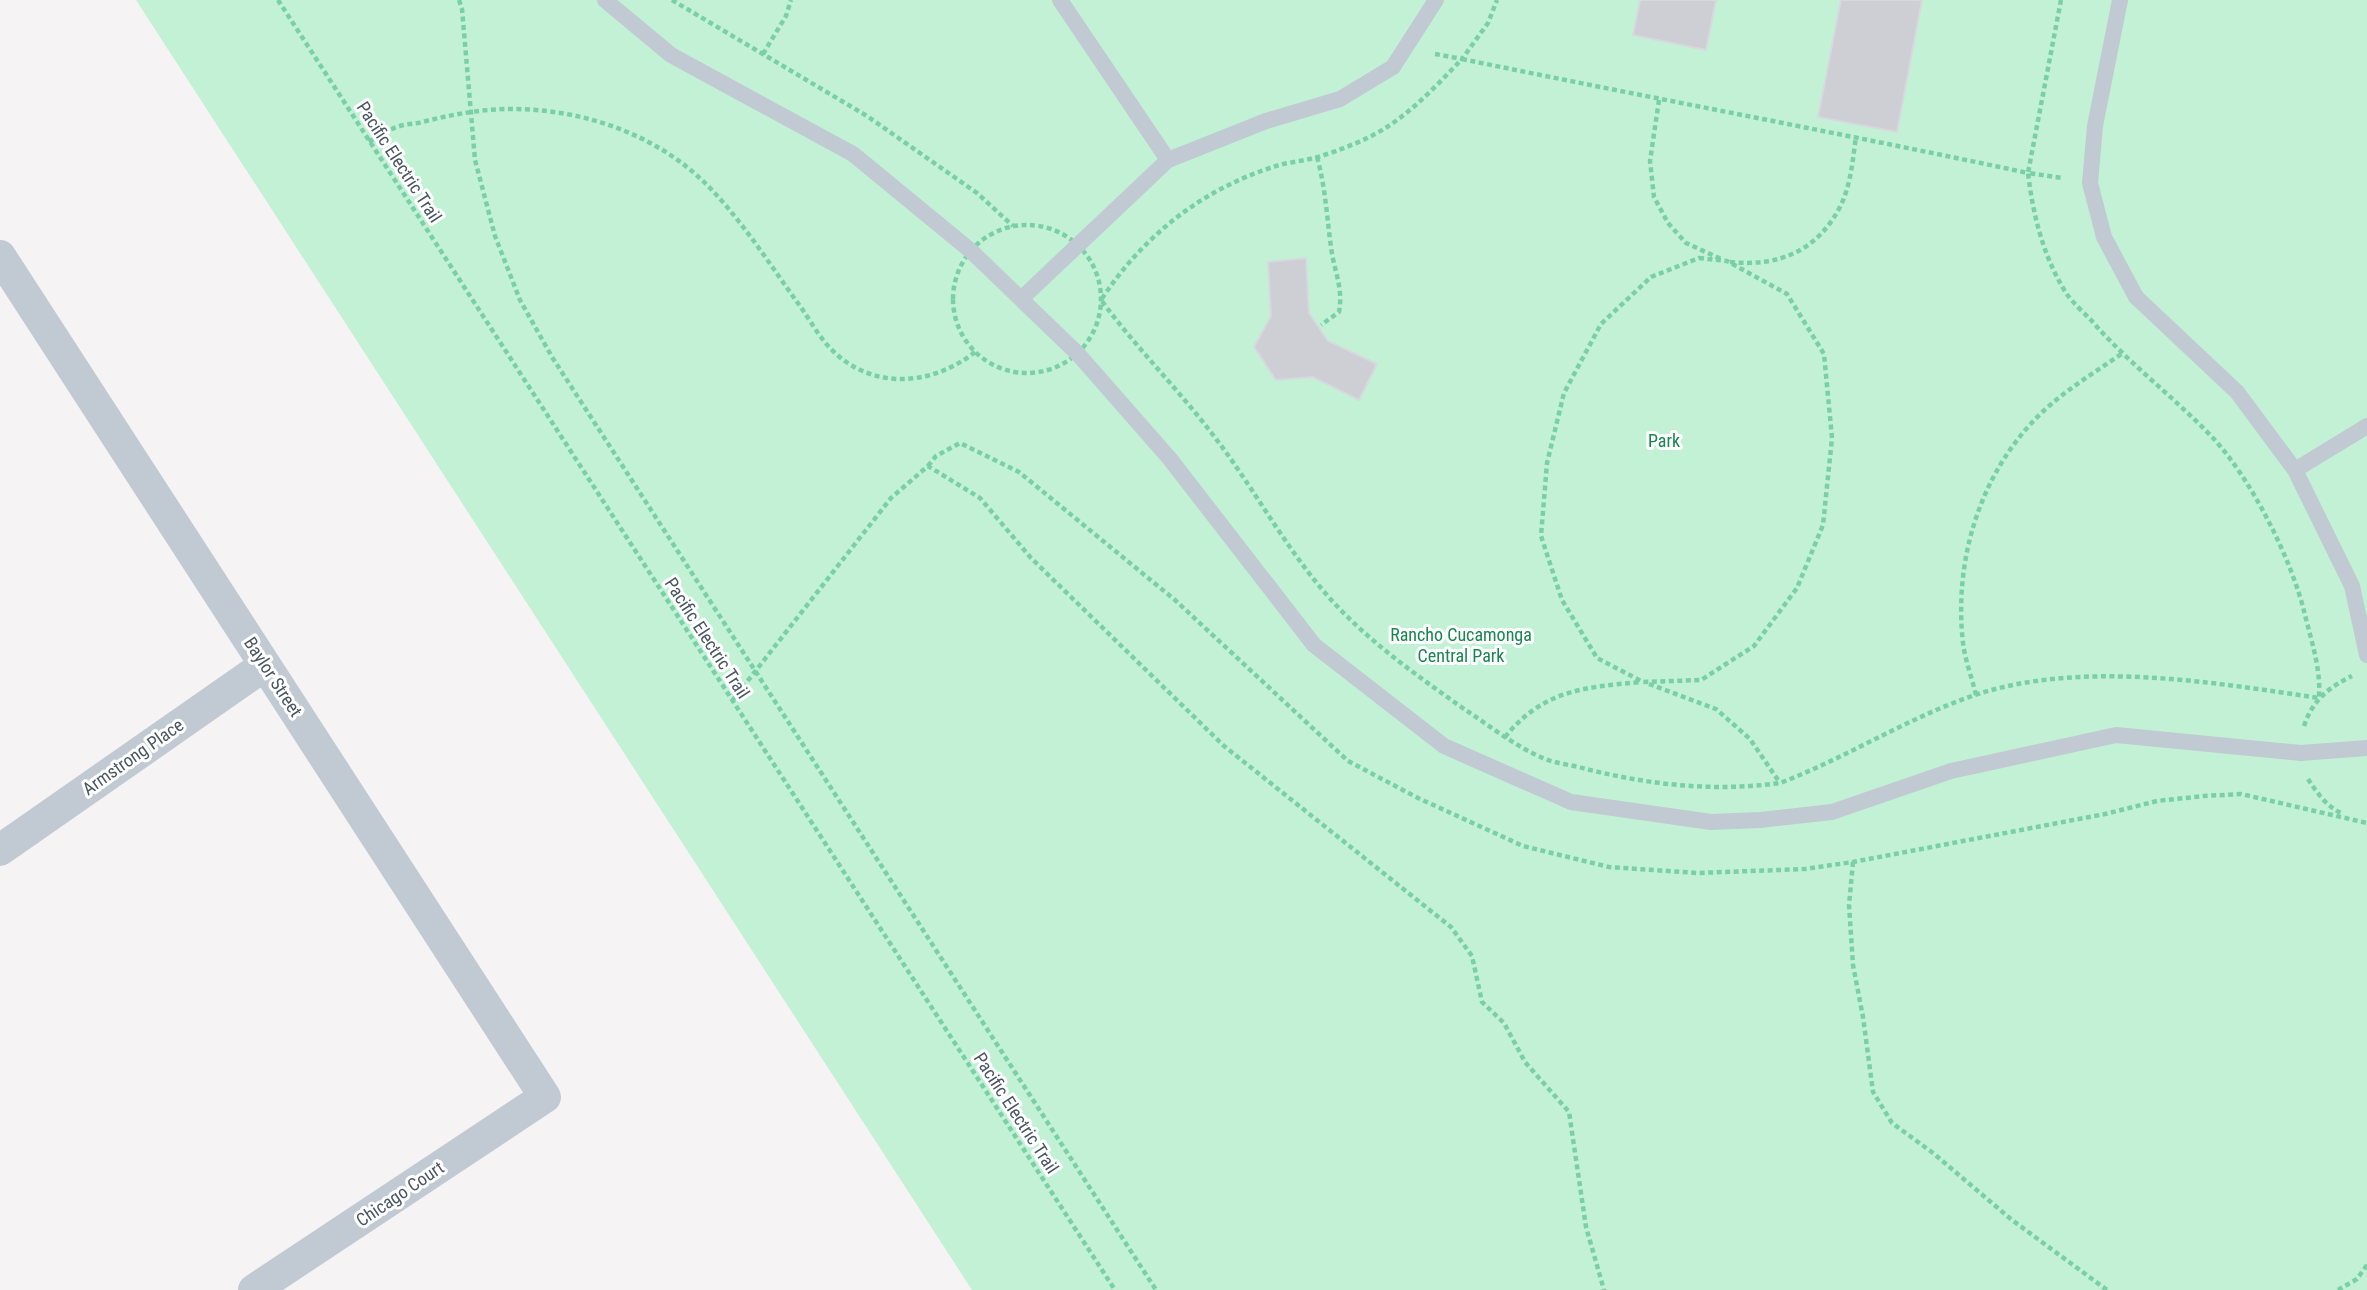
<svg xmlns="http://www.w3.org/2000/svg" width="2367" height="1290" font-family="'Roboto Condensed',sans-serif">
<rect width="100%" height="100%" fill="#f5f3f3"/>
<path fill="#c3f1d5" d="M136,0H2367V1290H972Z"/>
<path fill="#cdcfd5" stroke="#d7d9de" stroke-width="2" d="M1640,0H1716L1706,50L1633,35Z
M1841,0H1922L1897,132L1818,117Z
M1306,258L1309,313L1328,341L1377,364L1359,400L1313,377L1276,380L1254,347L1271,316L1268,262Z"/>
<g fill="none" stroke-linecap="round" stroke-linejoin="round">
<path stroke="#7ad0a6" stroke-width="4.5" stroke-dasharray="5 3.5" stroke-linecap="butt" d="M278,0L1115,1290
M459,0L462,9L475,160L495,236L520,300L552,357L1156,1290
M672,0L867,116L977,193L1013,226
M2061,0L2028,173L2062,178
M763,54L786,16L791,0
M1435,54L1462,59L1488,23L1497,0
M1462,59C1651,98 1840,133 2028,173C2033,215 2043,256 2066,293C2073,303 2083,312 2091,320C2128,363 2174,397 2213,438C2252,480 2292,560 2305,615C2312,643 2321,670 2319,698C2211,682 2080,660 1975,695C1907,718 1846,758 1780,783C1714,792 1651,785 1586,769C1573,765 1558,764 1545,759C1516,747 1490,726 1464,709C1415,674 1366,640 1326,594C1282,543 1251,483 1210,431C1175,386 1135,346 1101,300C1143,236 1202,189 1276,166C1289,162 1304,161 1318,157C1340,150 1367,140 1387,127C1415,109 1439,83 1462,59Z
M1659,100L1650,161L1654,197L1668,223L1686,243L1721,259
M369,142C376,138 384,132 392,129C400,125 409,124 418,123C449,115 480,109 512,109C582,109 656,134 706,184C742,220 770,265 800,306C810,320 819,337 831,349C872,391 932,386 975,352
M1317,157C1326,189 1327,221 1332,254C1336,275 1343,290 1339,312L1321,325
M953 299a74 74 0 1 1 148 0a74 74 0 1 1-148 0Z
M1699,258L1727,261L1787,294L1824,354L1832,438L1823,525L1797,588L1754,646L1701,680L1643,682L1597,658L1562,600L1541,536L1547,463L1564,393L1601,324L1651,277Z
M1730,262C1779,267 1818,251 1841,205C1851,184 1853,158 1856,136
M928,466L936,456L960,443L1019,472L1175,600L1348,761L1418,798L1523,846L1609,867L1697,873L1805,869L1853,862L2105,814L2157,801L2204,796L2241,794L2367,823
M1649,684L1716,709L1750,739L1780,783
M1976,695C1972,678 1965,660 1963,643C1953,556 1983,464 2049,406C2072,386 2098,370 2123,353
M732,701L891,498L928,466L980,498L1031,558L1224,746L1451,927L1472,956L1482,1002L1504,1023L1525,1062L1569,1112L1586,1227L1604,1290
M2304,726C2312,701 2329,687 2352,676
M1505,737C1543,690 1585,687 1641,682
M2308,779C2317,793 2327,807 2343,814
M1853,862L1849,905L1853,965L1863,1017L1873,1092L1892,1123L1933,1153L2012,1220L2107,1290
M2338,1290L2357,1279L2367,1265"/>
<path stroke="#c1cad2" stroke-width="16" d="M605,0L671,55L853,154L971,251L1078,354L1170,459L1314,645L1444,746L1571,802L1711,822L1760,820L1832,812L1951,771L2116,735L2301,753L2367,748
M1060,0L1168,160
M2120,0L2095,126L2090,183L2104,237L2136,297L2237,392L2295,470L2352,586L2367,655
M1022,298L1168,160L1266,121L1340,99L1393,67L1436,0
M2295,470L2367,426"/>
<path stroke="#c1cad2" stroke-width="32" d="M0,256L545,1097L254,1290
M0,850L265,665"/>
</g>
<g text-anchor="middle" stroke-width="6" stroke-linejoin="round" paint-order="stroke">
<g font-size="18" fill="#4a5661" stroke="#fff">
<text transform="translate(399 162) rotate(57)" y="6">Pacific Electric Trail</text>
<text transform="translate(707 638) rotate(57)" y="6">Pacific Electric Trail</text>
<text transform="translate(273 677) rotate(57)" y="6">Baylor Street</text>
<text transform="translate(133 757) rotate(-35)" y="6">Armstrong Place</text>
<text transform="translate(1016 1113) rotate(57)" y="6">Pacific Electric Trail</text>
<text transform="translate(400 1194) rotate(-34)" y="6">Chicago Court</text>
</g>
<g font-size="18" fill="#17864f" stroke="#fff">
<text x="1664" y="447">Park</text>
<text x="1461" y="641">Rancho Cucamonga<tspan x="1461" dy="21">Central Park</tspan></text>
</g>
</g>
</svg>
